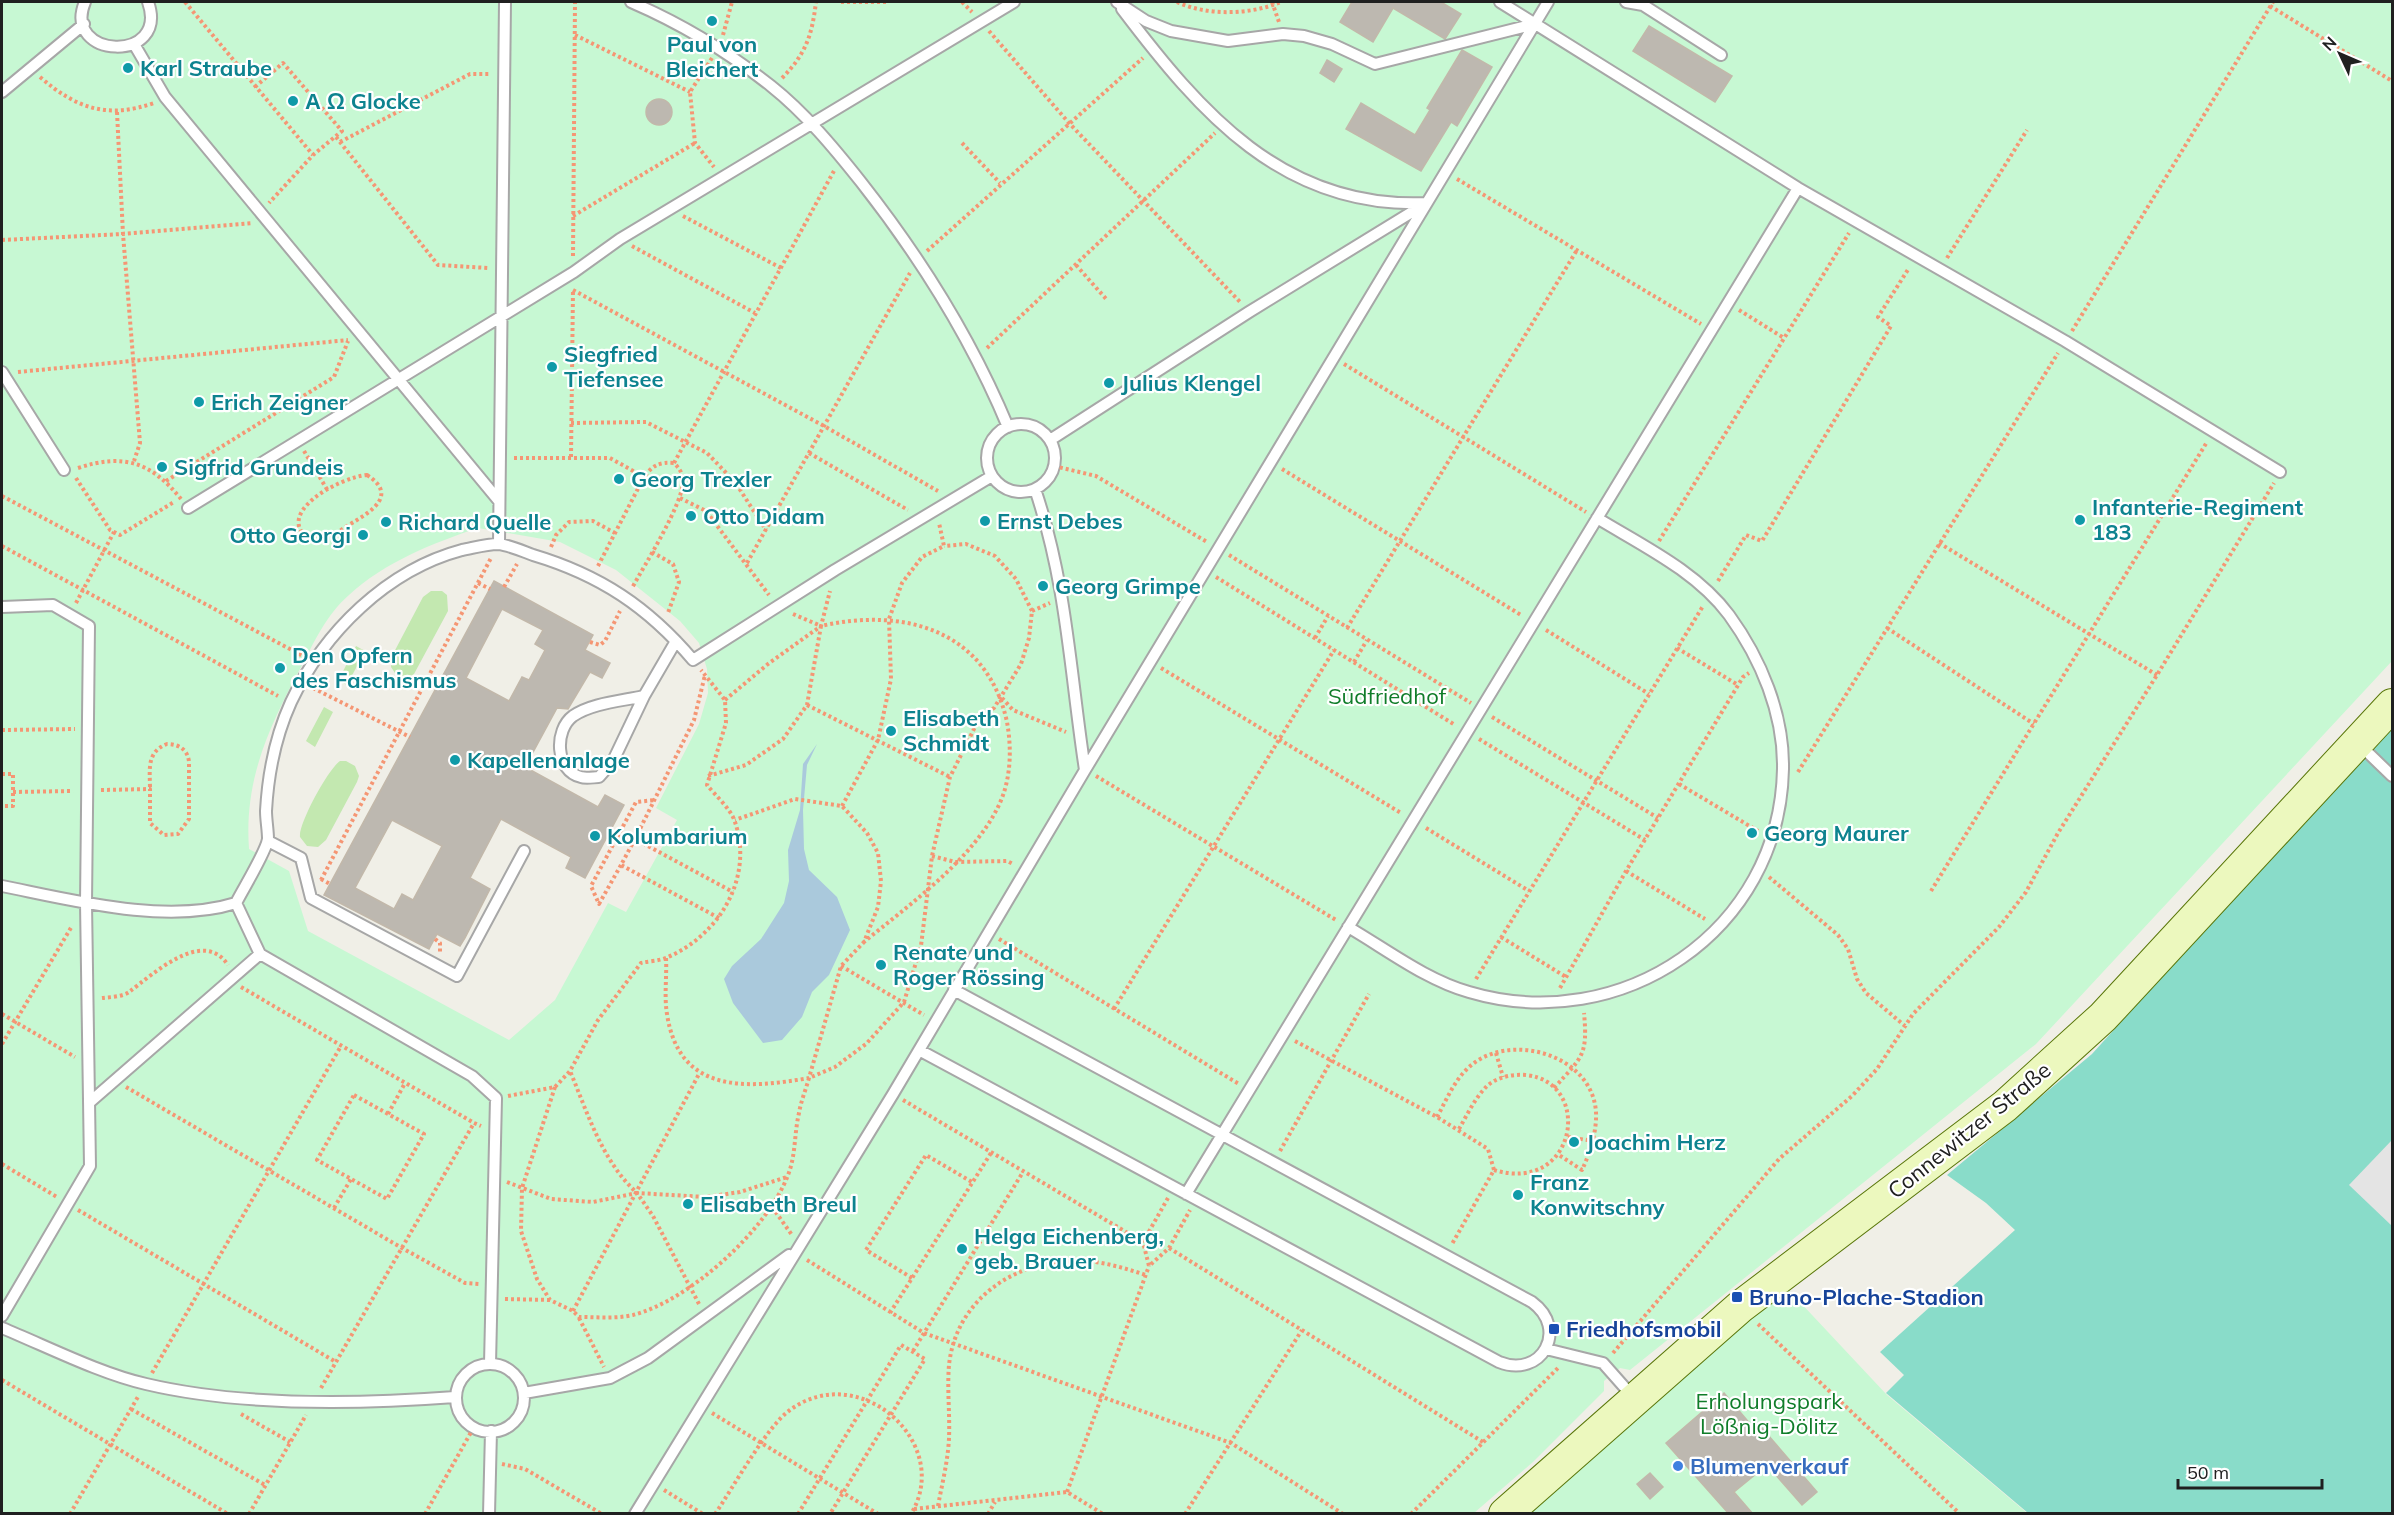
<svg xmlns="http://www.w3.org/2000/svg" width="2394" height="1515" font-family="Mulish,sans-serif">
<rect width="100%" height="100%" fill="#f0efe7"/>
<path fill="#c3e8b0" d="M431,591H442L447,595L448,611L414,674L409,677L397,676L391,667L392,656L423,597Z
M356,646L365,651L347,685L338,681Z
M324,707L333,712L315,747L306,741Z
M340,761H346L355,766L359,776L357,782L326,840L318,847L307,846L300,837C298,824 329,768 340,761Z"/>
<path fill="#c7f8d3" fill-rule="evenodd" d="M2,2H2392V661L2036,1044L1630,1370L1620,1368L1604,1381V1391L1533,1462L1474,1513L2,1514ZM478,528L560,542L616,570L680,621L699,643L707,669L708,693L699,724L656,808L677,820L626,912L608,903L555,1000L509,1040L308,931L289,871L249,849C244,779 269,727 301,667C314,642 327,614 349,595C385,562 433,543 478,528Z
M1783,1284L1887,1395L2027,1513L1505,1514Z"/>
<path fill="#89dcc9" d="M2392,722V1513H2028L1886,1393L1904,1375L1880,1352L2015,1230L1986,1203L1947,1175L2092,1054Z"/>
<path fill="#e4e4e4" d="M2392,1140V1226L2349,1185Z"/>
<path fill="#aac9dc" d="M817,744L807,765L803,810L804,849L809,870L837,897L850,930L829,975L812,992L802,1017L782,1040L763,1043L733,1003L724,979L732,966L761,939L784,903L789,881L788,850L800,810L803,764Z"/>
<path fill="#bdb8b0" stroke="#c2b8aa" stroke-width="1.5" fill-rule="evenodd" d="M1352,2H1441L1461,14L1445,39L1393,8L1373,42L1340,22Z
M1649,26L1732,76L1715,102L1633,51Z
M1462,50L1492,67L1457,126L1451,122L1421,171L1346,129L1361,103L1415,135L1430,110L1427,108Z
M1327,60L1342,69L1334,82L1320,73Z
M646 112a13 13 0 1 1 26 0a13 13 0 1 1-26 0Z
M494,581L593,635L585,650L610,663L602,678L590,672L568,709L557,708L525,767L598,807L605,795L624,805L585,878L566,868L571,857L501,819L470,878L490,889L465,938L460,946L437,934L429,949L324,895ZM502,609L543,630L535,644L545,650L529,680L522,677L509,701L466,678ZM392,820L442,846L413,900L402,894L394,909L355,888Z
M1724,1393L1757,1432L1762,1428L1817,1492L1802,1505L1767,1465L1734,1492L1753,1514H1729L1666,1443Z
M1650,1473L1663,1487L1650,1499L1637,1484Z"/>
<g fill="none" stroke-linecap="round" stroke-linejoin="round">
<g stroke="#a7a7a7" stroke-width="14">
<path id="lane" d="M85,2C61,59 170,64 148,2
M631,2C682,24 727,51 771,86C805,113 834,148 861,182C920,257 971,338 1008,427
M1117,2L1146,21L1171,31L1228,41L1283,34L1304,36L1332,44L1375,64L1535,24
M1500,2L1798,188L2065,341L2280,472
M1626,2L1643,5L1721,55
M1122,9C1200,112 1283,209 1425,203
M134,44L165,97L499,501
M2,92L84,24
M2,372L64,470
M987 458a34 34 0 1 1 68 0a34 34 0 1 1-68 0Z
M1050,440L1249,312L1425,204
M1035,489C1067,584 1070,672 1085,770
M188,508L574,272L620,239L1014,2
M499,544L505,2
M2,607L53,605L89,626L86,903L90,1166L2,1316
M644,696L613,761L599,777C594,777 586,779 581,777C555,771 554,730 573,716C592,703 622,701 644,696L676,641
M2360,745L2392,776
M268,841L301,858L311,898L457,976L524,851
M2,886C72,900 166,925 236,903C243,889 266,852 268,839C268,830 266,820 266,811C268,775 276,735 291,702C324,632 387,570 462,550C473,548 487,544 498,544C509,545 522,551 533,555C600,575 648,607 693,660L835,570L992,476
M236,903L260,954L472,1076L496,1098L490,1364
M1348,927C1386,949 1426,980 1469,992C1621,1037 1780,931 1783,769C1784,714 1761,659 1729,615C1696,571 1643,546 1597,518
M919,1050L1499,1362C1542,1379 1569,1329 1532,1302L954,990
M90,1102L260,954
M1186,1194L1798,188
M2,1328C46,1346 101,1374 146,1384C239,1406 361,1404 455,1397
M1546,1349L1603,1363L1634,1398
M456 1398a34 34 0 1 1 68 0a34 34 0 1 1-68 0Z
M524,1393L610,1378L648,1358L789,1255
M489,1514L491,1431
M635,1514L893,1094L1085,770L1548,2"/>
</g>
<g stroke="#597609" stroke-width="34">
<path id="secondary" d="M1505,1514L1740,1307L2005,1106L2103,1017L2392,705"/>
</g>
<path stroke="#f59674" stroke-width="4" stroke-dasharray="3 3" stroke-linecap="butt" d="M185,2L313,155
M841,2H886
M962,2L972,12
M1177,2C1207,16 1250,15 1281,2
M1272,2L1279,22
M2270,6L2392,81
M989,31L1069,123L1241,303
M575,35L690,92
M723,35L732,2
M712,58L690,92L695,143L714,167
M40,77C77,109 108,119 154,103
M782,78C806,54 812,35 816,2
M255,87L283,63L342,131L313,155L269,203
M117,112L123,234L140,443L134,461
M336,137L438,265L488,268
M340,142L470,74H490
M962,143L1000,183
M1457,179L1701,324
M573,216L695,143
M683,216L781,268
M2,240L123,234L253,223
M632,246L755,313
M927,251L1143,58
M573,256L575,2
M1947,258L2027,130
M1076,265L1107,300
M573,290L824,426L938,491
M1739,310L1784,338
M2072,331L2273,2
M987,348L1215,133
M1344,364L1586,512
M18,372L348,340
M571,423L646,422L707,453L735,482L766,530
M304,451L328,491
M809,453L908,510
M571,457L573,290
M514,458H610L644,477
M674,463L835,169
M1054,466L1096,476L1207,542
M78,468C124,453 151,462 181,499
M1282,469L1521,615
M367,475C398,495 372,511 352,523C339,531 328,540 313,542C268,515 340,477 367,475Z
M76,478L110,530L120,535L174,502
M166,481L334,377L348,341
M2,496L303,656
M680,498L706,511L769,595
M1659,541L1849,233
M1939,543L2157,675
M2,546L278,696
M551,547L556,535L569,522L593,521L615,533
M652,552L673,564L679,582L668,613
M1229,555L1471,703
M747,563L910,273
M598,566L644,477C653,465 659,462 674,463C679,468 682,472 683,479C685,501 644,566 632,588
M1216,577L1455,725
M1718,581L1746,535L1762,541L1891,326L1878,317L1909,268
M478,583L490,589
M504,587L517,564
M76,603L114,532
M1032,611L1050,603
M793,614L821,626
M1347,628L1577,250
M1887,628L2034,724
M1546,630L1649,694
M1315,638L1328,616
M590,642L600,645L605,641L620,611
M1677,648L1738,685
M1354,662L1367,640
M1161,668L1401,813
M313,688L410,737
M1002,698L1013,710L1066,732
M725,700L768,664L821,626L830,591
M807,705L950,777
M1492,717L1658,818
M2,730L75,729
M1479,739L1645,840
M1798,772L2058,353
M2,774H13V806H2
M708,776L746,765L783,739L807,705L821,626C904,607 987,630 1007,722C1012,750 1011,781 998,807C972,860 909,905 864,942
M1096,776L1336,920
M1679,784L1758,831
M101,790L150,789V823L164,835L178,834L189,819V762C188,750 179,744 167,744C146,752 150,770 150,789
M13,792L73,791
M842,806L878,740L891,679L889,619L902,583L922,557L944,546L939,523
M1426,828L1529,891
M635,839L694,720L705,675
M932,856L955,862L1007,861L1013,864
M621,865L599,904L591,886L636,802L655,800
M1626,871L1705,919
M1769,877L1838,935L1848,949L1857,979L1866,993L1905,1026
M321,879L330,884
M321,880L491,558
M1931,891L2207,442
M719,918L621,865L635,839L733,892
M1501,937L1566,977
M435,939L440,943V953
M999,939L1239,1084
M666,958C667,976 664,996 667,1014C679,1094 746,1089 809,1078L841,966L864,942L878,907L881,881L878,853L867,833L842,806L795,799L735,820
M841,966L924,1015
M1476,979L1703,606
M241,987L474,1123
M1560,988L1626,871L1743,677L1749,673
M102,998C110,997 122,997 129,992C152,975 203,927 228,965
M1114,1009L1334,650
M2,1014L75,1057
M1295,1041L1437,1117L1488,1149L1494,1170L1452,1244
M2,1044L72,926
M1496,1053L1503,1077
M126,1087L402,1248L465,1283L480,1284
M555,1087L522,1188L521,1231L537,1279L550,1300L573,1311L579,1317C597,1317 615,1319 633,1315C689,1301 768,1229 788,1175C796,1155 794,1134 799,1113C801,1101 806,1089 809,1078L835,1067L866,1044L904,1002L921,946L932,856L950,777L979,719L994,708L1021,664L1029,638L1032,611L1016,579L995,556L966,544L944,546
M1554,1088C1582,1057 1588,1056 1584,1013
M354,1095L424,1134L387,1199L317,1160Z
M508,1096L555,1087L570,1071L598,1020L641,963C649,961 660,961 668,957C719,935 754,878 735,822C731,809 715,795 707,785L726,723L725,700L701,670
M903,1100L1143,1242
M388,1114L405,1083
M1437,1117C1446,1101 1453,1083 1466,1070C1504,1030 1592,1052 1596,1112C1597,1131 1590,1153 1582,1170L1559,1155
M1459,1129C1467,1115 1475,1098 1487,1086C1497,1077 1512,1074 1526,1075C1594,1082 1577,1195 1494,1170
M1568,1137L1593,1141
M1280,1151L1369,994
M2,1164L57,1197
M507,1182L551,1199L593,1202L637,1193C602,1161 588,1114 570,1071
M1168,1198L1143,1242L1149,1266L1169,1248L1190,1210
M772,1207L792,1235
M334,1208L351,1179
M78,1210L336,1362
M1169,1248L1483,1442
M807,1260L924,1333L1231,1443L1343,1514
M912,1278L866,1250L926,1155L972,1182
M505,1299L550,1300
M699,1304L653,1216L637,1193L706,1197L740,1192L787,1177
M573,1311L699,1074
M890,1313L991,1153
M579,1318L604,1367
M1758,1324L1960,1514
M913,1351L1023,1172
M1613,1353L1779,1159L1852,1096L1877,1069L1913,1014L1999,927L2026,892L2058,833L2157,675L2274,483
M152,1373L341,1046
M2,1380L228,1514
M321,1388L474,1123L481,1126
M131,1409L265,1485
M712,1413L878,1514
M241,1414L290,1442
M502,1464L525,1469L602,1514
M664,1490L703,1514
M1067,1492L1149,1266
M938,1506C942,1484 948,1461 949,1438C950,1414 947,1389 949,1365C956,1299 1016,1259 1079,1261C1102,1261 1124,1268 1146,1275
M914,1509L1067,1492L1103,1514
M70,1514L139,1395
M249,1514L306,1415
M425,1514L474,1427
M715,1514C733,1488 767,1426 790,1410C859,1359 954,1443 911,1514
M798,1514L901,1345L925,1359L830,1514
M988,1514L995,1502
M1185,1514L1302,1330
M1411,1514L1560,1366"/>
<use href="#lane" stroke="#fff" stroke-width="10"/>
<use href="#secondary" stroke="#ecf8be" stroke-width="32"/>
</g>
<g fill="#0f9aa8" stroke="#fff" stroke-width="2">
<circle cx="712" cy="21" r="6"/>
<circle cx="128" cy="68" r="6"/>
<circle cx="293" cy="101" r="6"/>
<circle cx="552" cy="367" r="6"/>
<circle cx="1109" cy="383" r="6"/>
<circle cx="199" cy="402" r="6"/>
<circle cx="162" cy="467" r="6"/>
<circle cx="619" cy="479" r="6"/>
<circle cx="691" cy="516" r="6"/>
<circle cx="2080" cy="520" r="6"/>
<circle cx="985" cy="521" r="6"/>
<circle cx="386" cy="522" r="6"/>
<circle cx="363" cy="535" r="6"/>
<circle cx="1043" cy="586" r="6"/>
<circle cx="280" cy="668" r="6"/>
<circle cx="891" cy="731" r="6"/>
<circle cx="455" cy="760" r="6"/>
<circle cx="1752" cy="833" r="6"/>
<circle cx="595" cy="836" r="6"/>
<circle cx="881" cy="965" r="6"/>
<circle cx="1574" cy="1142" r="6"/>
<circle cx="1518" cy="1195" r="6"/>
<circle cx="688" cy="1204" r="6"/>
<circle cx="962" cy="1249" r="6"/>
</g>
<g fill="#1a4fb4" stroke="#fff" stroke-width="2">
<rect x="1731" y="1291" width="12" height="12" rx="3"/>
<rect x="1548" y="1323" width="12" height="12" rx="3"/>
</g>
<circle fill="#3f7fe0" stroke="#fff" stroke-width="2" cx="1678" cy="1466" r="6"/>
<g text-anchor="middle" stroke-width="4.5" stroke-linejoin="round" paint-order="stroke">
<g font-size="22" font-weight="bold" fill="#0d838f" stroke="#fff" text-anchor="start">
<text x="712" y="52" text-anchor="middle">Paul von<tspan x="712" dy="25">Bleichert</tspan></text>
<text x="140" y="76">Karl Straube</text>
<text x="305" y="109">Α Ω Glocke</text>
<text x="564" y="362">Siegfried<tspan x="564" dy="25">Tiefensee</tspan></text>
<text x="1121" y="391">Julius Klengel</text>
<text x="211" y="410">Erich Zeigner</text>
<text x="174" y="475">Sigfrid Grundeis</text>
<text x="631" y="487">Georg Trexler</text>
<text x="2092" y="515">Infanterie-Regiment<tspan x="2092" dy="25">183</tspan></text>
<text x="703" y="524">Otto Didam</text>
<text x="997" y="529">Ernst Debes</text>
<text x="398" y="530">Richard Quelle</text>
<text x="351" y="543" text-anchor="end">Otto Georgi</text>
<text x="1055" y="594">Georg Grimpe</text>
<text x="292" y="663">Den Opfern<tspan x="292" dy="25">des Faschismus</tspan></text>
<text x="903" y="726">Elisabeth<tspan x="903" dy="25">Schmidt</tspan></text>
<text x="467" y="768">Kapellenanlage</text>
<text x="1764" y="841">Georg Maurer</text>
<text x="607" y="844">Kolumbarium</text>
<text x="893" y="960">Renate und<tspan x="893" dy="25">Roger Rössing</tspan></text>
<text x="1586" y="1150">Joachim Herz</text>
<text x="1530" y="1190">Franz<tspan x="1530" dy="25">Konwitschny</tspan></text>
<text x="700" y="1212">Elisabeth Breul</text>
<text x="974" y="1244">Helga Eichenberg,<tspan x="974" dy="25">geb. Brauer</tspan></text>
</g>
<g font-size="22" fill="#107d2a" stroke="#fff">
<text x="1387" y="704">Südfriedhof</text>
<text x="1769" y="1409">Erholungspark<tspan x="1769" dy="25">Lößnig-Dölitz</tspan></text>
</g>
<g font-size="22" fill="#202020" stroke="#fff">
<text transform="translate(1969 1130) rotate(-39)" y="8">Connewitzer Straße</text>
</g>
<g font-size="22" font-weight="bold" fill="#164399" stroke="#fff" text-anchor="start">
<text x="1749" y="1305">Bruno-Plache-Stadion</text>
<text x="1566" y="1337">Friedhofsmobil</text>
</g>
<g font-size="22" font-weight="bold" fill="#366cbe" stroke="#fff" text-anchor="start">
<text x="1690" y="1474">Blumenverkauf</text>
</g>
</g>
<rect width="2394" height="1515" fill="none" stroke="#202020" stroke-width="6"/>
<g transform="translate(2340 54) rotate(314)" stroke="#ffffff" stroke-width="4.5" paint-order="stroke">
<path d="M0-4.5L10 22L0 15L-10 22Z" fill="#202020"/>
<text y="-9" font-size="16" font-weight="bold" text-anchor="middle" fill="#202020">N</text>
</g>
<path d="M2178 1479v9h144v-9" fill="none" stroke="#202020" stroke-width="3"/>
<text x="2187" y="1479" font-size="18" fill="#202020" stroke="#ffffff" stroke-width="4.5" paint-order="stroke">50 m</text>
</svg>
